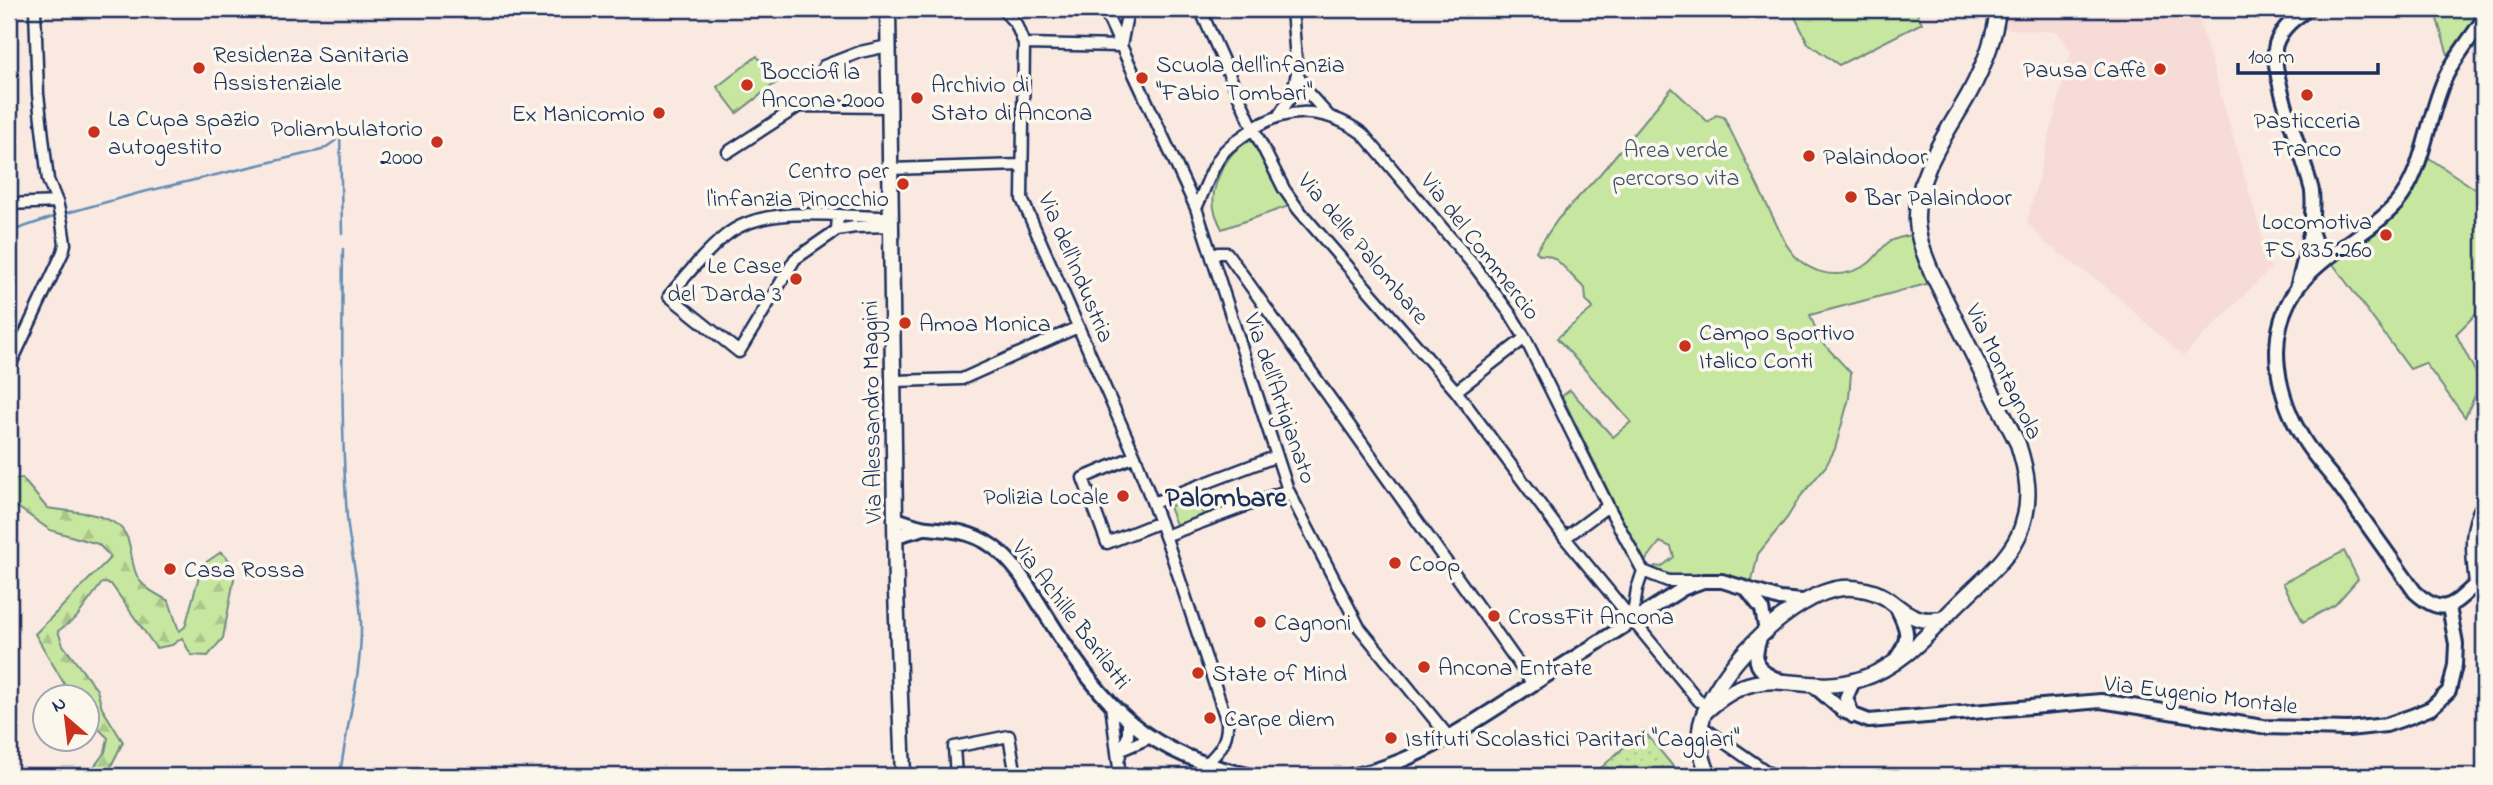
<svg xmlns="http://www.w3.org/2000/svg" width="2493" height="785" font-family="'Indie Flower',sans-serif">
<defs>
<pattern id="grass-dots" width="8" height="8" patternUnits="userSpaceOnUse" patternTransform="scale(1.75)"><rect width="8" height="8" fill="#c7e7a0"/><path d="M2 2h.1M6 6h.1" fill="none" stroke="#aac68c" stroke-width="1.8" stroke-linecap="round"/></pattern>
<pattern id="forest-firs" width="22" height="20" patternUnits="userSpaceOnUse" patternTransform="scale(1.75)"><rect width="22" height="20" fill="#c7e7a0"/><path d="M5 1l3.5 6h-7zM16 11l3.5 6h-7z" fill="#aac68c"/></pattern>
</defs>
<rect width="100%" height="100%" fill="#fae9e1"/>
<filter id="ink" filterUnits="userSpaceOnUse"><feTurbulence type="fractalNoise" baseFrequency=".0143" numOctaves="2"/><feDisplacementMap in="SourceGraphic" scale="14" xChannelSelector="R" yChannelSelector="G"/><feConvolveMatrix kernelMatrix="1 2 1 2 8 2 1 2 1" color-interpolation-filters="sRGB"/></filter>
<g filter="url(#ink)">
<path fill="#f6dbd7" d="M2005,9L2196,10L2271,268L2183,356L2105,286L2047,244L2027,222L2071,52L2058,32L2000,28Z"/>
<path fill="url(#grass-dots)" stroke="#718b7f" stroke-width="2" d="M1643,730L1681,776H1592Z"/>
<path fill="url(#forest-firs)" stroke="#718b7f" stroke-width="2" d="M22,478L47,508C69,512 97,511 116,524C135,536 128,561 138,578C145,589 158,595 169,601L179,631L185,627L202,565L221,552L231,562L234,579L223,638L208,656L191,655L182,638L172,645L156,648L111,584L102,583L76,618L58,631L63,645L97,690L102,708L123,742L110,768L115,776H87L105,752L108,738L88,718V698L72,697L35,634L111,557L98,544L50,530L9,501V480Z"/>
<path fill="#c7e7a0" stroke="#718b7f" stroke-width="2" d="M1791,9H1915L1922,23L1839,65L1808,43Z
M2434,9H2473L2475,18L2448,55Z
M757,56L777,82L737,113L717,87Z
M1672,88L1708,122L1716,115L1724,117L1786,244C1804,273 1836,283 1866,265C1876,259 1881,247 1889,242C1895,238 1904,237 1910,235L1930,283L1810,315L1820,340L1851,373L1849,398L1835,449L1826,466L1800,497L1787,518L1758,554L1752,581L1719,573L1684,578L1652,570L1655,566L1661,567L1674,557L1671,547L1660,542L1646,560H1642L1562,396L1570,390L1613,437L1631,422L1557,338L1593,308L1586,300L1585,288C1570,278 1558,252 1540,255L1536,251L1558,219L1600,174Z
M1250,141L1255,144L1289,206L1222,229C1219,223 1215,215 1214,208C1210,185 1228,149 1250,141Z
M2429,158L2484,195V306L2456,334L2481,383L2465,417L2425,363L2410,369L2333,264L2385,225L2406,202Z
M1191,498L1195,508L1200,506L1204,517L1177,527L1169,507Z
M2344,551L2358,579L2335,605L2303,622L2283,583Z"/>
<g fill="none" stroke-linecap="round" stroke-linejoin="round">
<path stroke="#628db6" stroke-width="2.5" d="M340,131L342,233
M9,232L56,216L139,193L322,150L335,141L341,127
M340,776C346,725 362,675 361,623C360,587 350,552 347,517C341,429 342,337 343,249"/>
<g stroke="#1b2f5e" stroke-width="15">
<path id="minor" d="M1002,9L1016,24L1024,44L1022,199L1135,456L1168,544L1227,722C1228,741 1219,752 1206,764
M1104,9L1196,208L1288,490L1359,627L1448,736
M1200,9L1253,128L1284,189L1298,209L1456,391L1565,538L1699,701
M1024,44L1121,46L1128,9
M824,66L860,52L888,46
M1297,74L1308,93L1328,115
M1279,115L1292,95L1297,73L1292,9
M728,152L799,106L889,107
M889,169L1022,165
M9,204L57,202
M1196,208C1205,190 1210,170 1222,154C1228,146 1236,141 1243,136C1282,105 1324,106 1363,134L1476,268L1511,315L1525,338L1608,506L1643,571L1637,589L1632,621
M838,216L837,230L855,227L890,226
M837,230L795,259L739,352L669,296C687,275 704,253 725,236C766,202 841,218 890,217
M1212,258L1218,253H1227L1533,684
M9,368L63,252L65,244L62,223L57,202L48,180L38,94L35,9
M895,381L962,379L1078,327
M1456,391L1525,338
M1135,456L1083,478L1107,543L1160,522
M1153,503L1277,456
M1165,536L1288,490
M1565,538L1608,506
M1643,571L1668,581H1698
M2475,584C2472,553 2467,529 2484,501
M1111,705L1120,776
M1701,726L1773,776
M1121,750L1128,736V722
M1119,759L1121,750L1149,738
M956,776L954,747L1009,736L1016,776"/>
</g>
<g stroke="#1b2f5e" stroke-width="18">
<path id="tertiary" d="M2484,18C2472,37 2456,56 2446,76C2427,115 2425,171 2396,204C2366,237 2320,254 2295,291C2264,338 2277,397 2305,442C2315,458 2329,472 2341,488C2365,522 2390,557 2415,592C2449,623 2456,598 2484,578
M2311,231L2316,245L2313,270
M2297,288C2305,256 2315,225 2312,191C2305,160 2268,69 2276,44C2282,27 2295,18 2308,9
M896,519C906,522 917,527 927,528C951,530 971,531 992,546C1018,564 1033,595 1050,621C1105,709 1147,755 1253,776
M896,536L924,528
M1748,591L1762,609L1766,632
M1760,638C1752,662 1756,671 1779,680
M1896,659C1911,638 1908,630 1897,608
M1853,682L1846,698L1853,716
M1812,684L1843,711L1869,721L2101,701L2263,727L2348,729L2386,725L2412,716L2431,708L2449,691L2455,665L2456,644L2449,607
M1350,776C1416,764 1474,722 1530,686C1581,653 1633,621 1684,588L1703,581H1722L1780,599L1802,601"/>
</g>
<g stroke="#1b2f5e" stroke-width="19">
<path id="secondary" d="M888,9L896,592L903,776
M1705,712C1765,655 1798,699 1861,679C1903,666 1931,630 1961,601C1983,579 2012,557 2022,527C2032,498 2027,472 2018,444L1932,273C1925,256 1918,240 1917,221C1915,174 1947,134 1969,94C1983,68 1995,39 1998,9
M1709,776C1702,758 1697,744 1701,724C1711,676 1792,592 1843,588C1858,587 1877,591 1889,600C1899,608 1909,616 1921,619C1928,621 1936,619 1943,619"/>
</g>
<use href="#minor" stroke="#fbf7ec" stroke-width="10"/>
<use href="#tertiary" stroke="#fbf7ec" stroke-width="12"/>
<use href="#secondary" stroke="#fbf7ec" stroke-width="14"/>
</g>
</g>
<g fill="#c8321e" stroke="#fbf7ec" stroke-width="2.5">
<circle cx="199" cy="68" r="7"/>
<circle cx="2160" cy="69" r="7"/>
<circle cx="1142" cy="78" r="7"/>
<circle cx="747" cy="85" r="7"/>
<circle cx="2307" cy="95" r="7"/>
<circle cx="917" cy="98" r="7"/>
<circle cx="659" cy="113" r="7"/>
<circle cx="94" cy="132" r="7"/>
<circle cx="437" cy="142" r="7"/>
<circle cx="1809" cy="156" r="7"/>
<circle cx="903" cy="184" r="7"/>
<circle cx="1851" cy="197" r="7"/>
<circle cx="2386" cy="235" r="7"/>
<circle cx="796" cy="279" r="7"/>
<circle cx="905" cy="323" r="7"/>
<circle cx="1685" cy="346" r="7"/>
<circle cx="1123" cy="496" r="7"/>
<circle cx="1395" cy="563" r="7"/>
<circle cx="170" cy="569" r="7"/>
<circle cx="1494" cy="616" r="7"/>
<circle cx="1260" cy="622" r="7"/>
<circle cx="1424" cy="667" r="7"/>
<circle cx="1198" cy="673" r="7"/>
<circle cx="1210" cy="718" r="7"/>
<circle cx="1391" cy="738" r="7"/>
</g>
<g text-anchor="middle" stroke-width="7" stroke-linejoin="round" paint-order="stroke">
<g font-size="24" fill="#1b2f5e" stroke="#fbf7ec" text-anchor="start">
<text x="213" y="62">Residenza Sanitaria<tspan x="213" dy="28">Assistenziale</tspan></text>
<text x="1156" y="72">Scuola dell'infanzia<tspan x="1156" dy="28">"Fabio Tombari"</tspan></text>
<text x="2146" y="77" text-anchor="end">Pausa Caffè</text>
<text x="761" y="79">Bocciofila<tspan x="761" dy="28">Ancona 2000</tspan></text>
<text x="931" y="92">Archivio di<tspan x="931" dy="28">Stato di Ancona</tspan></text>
<text x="645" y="121" text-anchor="end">Ex Manicomio</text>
<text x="108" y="126">La Cupa spazio<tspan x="108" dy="28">autogestito</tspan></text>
<text x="2307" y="128" text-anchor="middle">Pasticceria<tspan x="2307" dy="28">Franco</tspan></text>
<text x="423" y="136" text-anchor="end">Poliambulatorio<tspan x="423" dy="28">2000</tspan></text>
<text x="1823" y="164">Palaindoor</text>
<text x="889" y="178" text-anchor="end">Centro per<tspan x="889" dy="28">l'infanzia Pinocchio</tspan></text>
<text x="1865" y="205">Bar Palaindoor</text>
<text x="2372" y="229" text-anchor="end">Locomotiva<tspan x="2372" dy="28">FS 835.260</tspan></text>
<text x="782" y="273" text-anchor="end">Le Case<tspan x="782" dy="28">del Darda 3</tspan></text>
<text x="919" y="331">Amoa Monica</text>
<text x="1699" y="340">Campo sportivo<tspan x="1699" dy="28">Italico Conti</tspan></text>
<text x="1109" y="504" text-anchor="end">Polizia Locale</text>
<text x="1409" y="571">Coop</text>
<text x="184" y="577">Casa Rossa</text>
<text x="1508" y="624">CrossFit Ancona</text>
<text x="1274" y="630">Cagnoni</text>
<text x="1438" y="675">Ancona Entrate</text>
<text x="1212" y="681">State of Mind</text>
<text x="1224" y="726">Carpe diem</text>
<text x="1405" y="746">Istituti Scolastici Paritari "Caggiari"</text>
</g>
<g font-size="24" fill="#3d546b" stroke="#fbf7ec">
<text x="1676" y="157">Area verde<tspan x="1676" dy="28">percorso vita</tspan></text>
</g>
<g font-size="24" fill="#1b2f5e" stroke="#fbf7ec">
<text transform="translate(1481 246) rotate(52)" y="8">Via del Commercio</text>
<text transform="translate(1364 248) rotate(50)" y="8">Via delle Palombare</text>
<text transform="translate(1077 267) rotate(67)" y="8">Via dell'Industria</text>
<text transform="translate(2005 371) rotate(64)" y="8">Via Montagnola</text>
<text transform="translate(1281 398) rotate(71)" y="8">Via dell'Artigianato</text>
<text transform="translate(871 412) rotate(-91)" y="8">Via Alessandro Maggini</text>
<text transform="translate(1072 614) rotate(53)" y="8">Via Achille Barilatti</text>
<text transform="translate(2201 694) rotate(7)" y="8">Via Eugenio Montale</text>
</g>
<g font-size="28" font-weight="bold" fill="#1b2f5e" stroke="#fbf7ec">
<text x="1226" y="506">Palombare</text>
</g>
</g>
<rect width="2493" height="785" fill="none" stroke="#fbf7ec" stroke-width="35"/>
<rect x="18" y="18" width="2458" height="750" fill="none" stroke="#1b2f5e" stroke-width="2.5" filter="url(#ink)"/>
<g transform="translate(66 718) rotate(332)"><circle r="33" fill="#fbf7ec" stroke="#a1a7b3" stroke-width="2"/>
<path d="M0-5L12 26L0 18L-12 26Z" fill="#c8321e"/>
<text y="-10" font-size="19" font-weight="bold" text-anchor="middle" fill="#1b2f5e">N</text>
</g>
<path d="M2238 63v10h140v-10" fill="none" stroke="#1b2f5e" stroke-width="3.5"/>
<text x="2248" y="63" font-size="21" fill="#1b2f5e" stroke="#fbf7ec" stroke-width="5" paint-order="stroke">100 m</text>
</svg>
